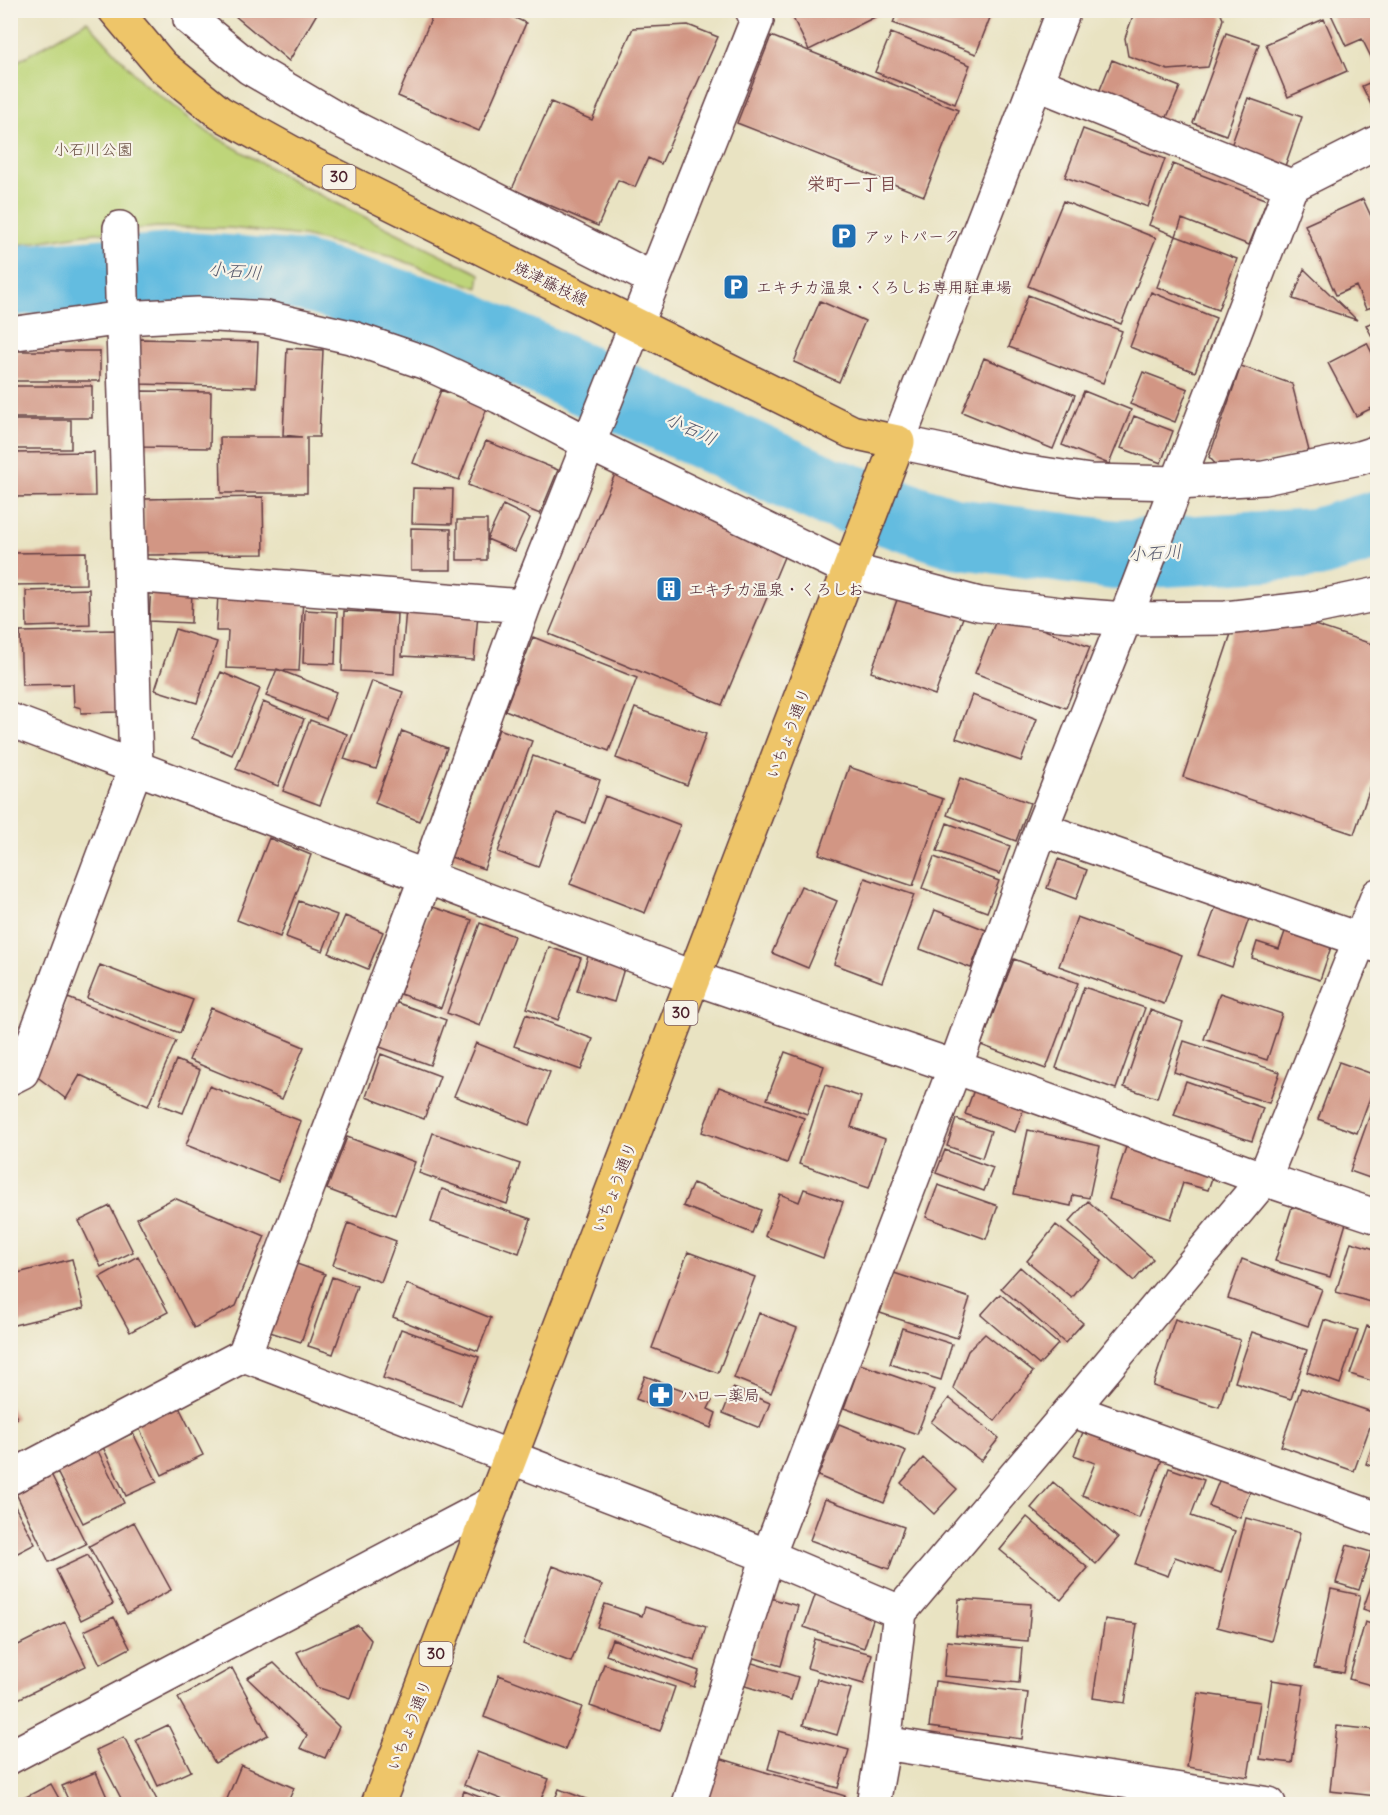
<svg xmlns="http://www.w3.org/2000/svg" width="1388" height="1815" font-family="Delius,'Klee One',sans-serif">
<rect width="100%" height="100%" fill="#f7f3e8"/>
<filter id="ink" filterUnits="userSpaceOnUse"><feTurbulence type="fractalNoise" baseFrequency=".0167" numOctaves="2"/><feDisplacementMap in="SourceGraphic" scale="12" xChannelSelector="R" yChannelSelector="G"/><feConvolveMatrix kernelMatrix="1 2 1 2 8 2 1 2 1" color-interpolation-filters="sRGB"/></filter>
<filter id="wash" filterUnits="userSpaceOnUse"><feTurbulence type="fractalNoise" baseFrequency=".008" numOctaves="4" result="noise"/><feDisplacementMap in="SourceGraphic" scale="24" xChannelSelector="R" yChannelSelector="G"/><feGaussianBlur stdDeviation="1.35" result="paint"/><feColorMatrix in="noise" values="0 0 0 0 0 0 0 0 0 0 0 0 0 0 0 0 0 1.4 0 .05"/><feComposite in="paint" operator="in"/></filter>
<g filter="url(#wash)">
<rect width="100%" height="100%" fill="#e9e3c2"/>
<path fill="#bed57a" stroke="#847a52" stroke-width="1.5" d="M87,21L143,83L209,133L302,186L480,274L478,288L392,257L303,236L230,228L157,227L85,234L11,246V65Z"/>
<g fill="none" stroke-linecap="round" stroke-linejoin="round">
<path stroke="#63bce0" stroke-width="70" d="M10,281L187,267L303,276L455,321L827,491L955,533L1115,555L1317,543L1378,525"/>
</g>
<g id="blocks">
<path fill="#d29684" d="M228,10H319L289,61Z
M435,10H498L526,23L479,131L398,96Z
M794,10H889L809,50L790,12Z
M898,10H993L976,54L893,23Z
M1135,10H1219L1223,19L1208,67L1168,70L1128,56L1125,38Z
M1329,10H1378V71L1362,39L1346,46Z
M1324,19L1347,71L1288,97L1266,44Z
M688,25L718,37L661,164L648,158L635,187L618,180L598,226L512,189L551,102L592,120L633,28Z
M891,33L970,65L955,104L875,72Z
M1226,33L1259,44L1226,135L1193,123Z
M771,36L958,110L924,196L737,123Z
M1112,60L1180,87L1164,124L1097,97Z
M1378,79V119L1362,86Z
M1248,98L1302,117L1284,169L1230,149Z
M1083,129L1165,159L1148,207L1065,177Z
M1173,164L1267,200L1249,245L1182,219L1176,236L1149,225Z
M1363,199L1378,231V305L1366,309L1356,286L1336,295L1305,225Z
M1063,201L1156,238L1121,324L1028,286Z
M1176,236L1237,259L1218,310L1157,287Z
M1304,269L1357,320L1293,299Z
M1151,292L1216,318L1195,372L1130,347Z
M1028,295L1122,331L1103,383L1009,347Z
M820,301L865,321L839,382L794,362Z
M1378,320V348L1366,325Z
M140,339L258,342L256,387L139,384Z
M1367,343L1378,365V405L1356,416L1328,363Z
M287,348L323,350L319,437H307V493H221L220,437H302L283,435Z
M15,351H100V381H15Z
M984,358L1075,395L1053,449L962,412Z
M1241,366L1292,384L1309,451L1223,472L1209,457Z
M1143,372L1188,389L1175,422L1130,404Z
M13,386H92V418H12Z
M441,390L487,408L459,480L413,463Z
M140,391L211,392L210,448L139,447Z
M1084,391L1131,410L1109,464L1062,445Z
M1134,416L1173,431L1161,463L1121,448Z
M10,420H71V449H10Z
M486,441L558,470L540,514L468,485Z
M94,452L95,496L10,497V453Z
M615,474L789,545L722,705L549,634Z
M413,488L453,489L452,524L412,523Z
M263,497L264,554L144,555V499Z
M503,505L530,518L515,551L487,539Z
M457,520H487V560H457Z
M411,528L451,529V570H411Z
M86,552V584L10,585V553Z
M906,575L970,598L935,695L871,672Z
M151,585L192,587L191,623L149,621Z
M89,589L90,625L27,627L26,591Z
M218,594L303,598L299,671L226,668L228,631H216Z
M1242,601L1378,646V765L1354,834L1183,777Z
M406,609L478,614L474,660L402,656Z
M305,610L337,612L335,664L303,663Z
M344,611L397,614L394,674L342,671Z
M999,613L1090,647L1066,708L975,673Z
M175,629L217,642L197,703L155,690Z
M116,630L118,712L81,713V708L74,706L73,684L22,685L20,632Z
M533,637L637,678L609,751L505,710Z
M277,669L336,692L326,719L266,696Z
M221,672L260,689L232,755L192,738Z
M372,681L403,692L376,769L344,759Z
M972,695L1037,719L1021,761L956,738Z
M263,702L304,719L278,786L236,769Z
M635,708L706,734L687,785L616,758Z
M310,720L347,734L320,805L283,791Z
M499,729L532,741L484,869L451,857Z
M402,731L447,748L419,821L375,803Z
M533,756L600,780L585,823L557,813L538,867L498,852Z
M849,767L943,799L913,886L819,854Z
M960,778L1030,803L1016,841L947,815Z
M605,796L680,825L645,913L570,884Z
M947,823L1010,846L1000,874L937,851Z
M269,838L311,855L280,937L237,920Z
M934,857L999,881L987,912L922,888Z
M1058,859L1087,870L1076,899L1047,888Z
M865,878L914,895L882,982L834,964Z
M801,886L837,901L808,968L772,953Z
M299,901L337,915L323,951L286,937Z
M1218,901L1251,913L1232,967L1198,955Z
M430,906L472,920L441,1008L400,994Z
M935,910L986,930L971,968L920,949Z
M345,916L383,932L368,969L329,953Z
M1077,917L1182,955L1164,1004L1059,966Z
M480,923L514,936L480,1026L447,1013Z
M1287,926L1333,941L1320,980L1252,958L1257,942L1279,949Z
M549,947L581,958L558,1020L527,1008Z
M589,953L625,965L614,1002L577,991Z
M1014,959L1078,983L1046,1069L981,1045Z
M100,965L193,1000L180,1033L87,998Z
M1084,987L1145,1008L1116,1089L1056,1068Z
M1220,993L1282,1014L1267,1060L1204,1039Z
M68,998L176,1041L148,1106L80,1075L66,1099L35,1075Z
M395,1002L446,1020L430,1065L380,1047Z
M211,1008L304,1047L282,1099L189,1060Z
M1150,1010L1183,1022L1157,1098L1124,1087Z
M526,1014L593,1039L581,1070L514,1046Z
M1184,1041L1280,1072L1269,1103L1174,1072Z
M476,1043L550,1072L529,1125L454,1096Z
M785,1052L824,1066L807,1114L767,1099Z
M381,1054L440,1076L424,1119L366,1097Z
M176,1060L200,1070L183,1113L159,1104Z
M1339,1062L1378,1076L1357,1133L1318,1119Z
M1186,1081L1263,1108L1252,1141L1174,1115Z
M825,1085L861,1097L851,1127L885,1139L869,1188L799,1164Z
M209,1086L301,1121L278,1181L186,1145Z
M719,1087L804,1118L787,1163L702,1132Z
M975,1087L1025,1105L1015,1132L965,1114Z
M1371,1112L1378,1115V1181L1350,1171Z
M956,1119L991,1131L982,1158L947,1146Z
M1028,1130L1100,1146L1089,1198L1073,1195L1071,1206L1014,1194Z
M433,1133L520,1164L507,1204L419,1173Z
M347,1137L415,1162L395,1215L327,1189Z
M1128,1141L1215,1169L1208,1190L1183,1183L1171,1219L1109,1199Z
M945,1150L993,1168L984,1191L936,1173Z
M693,1183L761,1210L752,1233L683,1206Z
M938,1185L998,1206L986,1239L926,1217Z
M442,1189L531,1219L519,1253L431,1222Z
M804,1189L843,1202L823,1258L765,1236L780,1194L799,1202Z
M174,1198L265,1236L236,1306L194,1328L137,1218Z
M1088,1201L1153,1259L1134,1281L1069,1222Z
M110,1206L133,1252L101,1267L79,1221Z
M1292,1207L1346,1223L1330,1277L1275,1261Z
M348,1223L396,1241L381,1282L333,1265Z
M1056,1225L1102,1261L1072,1298L1027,1261Z
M1351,1242L1378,1250V1304L1336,1292Z
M688,1252L755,1277L718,1373L652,1348Z
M138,1256L168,1312L130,1332L100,1277Z
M72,1259L84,1308L10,1326V1275Z
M1242,1259L1322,1289L1308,1326L1228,1298Z
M294,1263L325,1274L301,1342L270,1332Z
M1020,1267L1083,1323L1065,1343L1001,1288Z
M894,1273L970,1298L957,1338L880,1313Z
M332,1277L357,1286L333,1354L308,1346Z
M407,1284L491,1318L478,1351L393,1317Z
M1000,1294L1058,1344L1039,1365L981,1315Z
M759,1313L797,1328L771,1393L734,1378Z
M1175,1319L1240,1340L1219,1407L1153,1386Z
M1324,1320L1358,1330L1340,1384L1307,1372Z
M1367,1326L1378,1330V1383L1350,1374Z
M902,1328L952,1344L941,1380L890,1364Z
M401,1329L479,1357L461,1405L383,1378Z
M1252,1332L1307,1350L1291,1399L1235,1382Z
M985,1334L1033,1372L995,1421L953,1388L968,1351Z
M860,1364L934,1390L917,1434L844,1408Z
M645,1376L712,1401L708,1409L716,1413L711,1428L636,1399Z
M733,1388L770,1403L760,1428L723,1413Z
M1301,1388L1375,1413L1354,1471L1281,1446Z
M949,1398L999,1438L981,1461L931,1422Z
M177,1403L203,1455L162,1475L136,1422Z
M10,1406L17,1418L10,1422Z
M1087,1422L1165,1452L1139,1518L1082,1495L1095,1463L1074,1455Z
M839,1424L906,1451L884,1503L818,1476Z
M1377,1432H1378V1468L1366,1464Z
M133,1433L157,1482L126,1496L103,1447Z
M97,1449L124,1503L83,1523L56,1470Z
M923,1458L957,1489L934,1514L901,1483Z
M1169,1468L1204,1480L1191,1516L1235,1531L1221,1573L1175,1557L1168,1576L1135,1564Z
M49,1470L86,1544L49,1562L13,1487Z
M1221,1476L1252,1487L1240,1518L1209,1506Z
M1053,1482L1118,1538L1096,1564L1031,1508Z
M10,1497L35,1544L10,1557Z
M825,1499L904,1527L889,1569L810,1540Z
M1027,1517L1088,1568L1061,1600L1000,1550Z
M1246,1518L1300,1533L1271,1641L1217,1627Z
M134,1522L171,1590L127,1614L89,1546Z
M1347,1545L1371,1552L1359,1590L1336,1583Z
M88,1555L113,1604L81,1620L56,1570Z
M553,1566L602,1585L571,1662L523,1644Z
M1377,1569H1378V1614L1363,1609Z
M1331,1589L1360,1595L1344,1673L1314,1668Z
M817,1590L876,1610L864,1648L804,1627Z
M770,1598L798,1606L781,1666L752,1657Z
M959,1599L1031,1604L1028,1641L956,1635Z
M605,1604L642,1616L645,1607L706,1627L695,1661L597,1627Z
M114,1617L130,1648L100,1664L84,1631Z
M1105,1619L1137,1624L1125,1703L1093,1698Z
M65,1622L86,1666L10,1703V1649Z
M1365,1622L1378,1626V1687L1349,1679Z
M358,1625L371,1640L350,1698L316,1687L297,1652Z
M612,1639L699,1671L694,1687L606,1655Z
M815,1639L872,1654L864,1684L807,1668Z
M947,1641L1022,1648L1019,1683L944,1676Z
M749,1662L798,1677L791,1700L742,1685Z
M274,1663L339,1727L325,1758L300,1748L307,1735L247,1678Z
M604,1664L675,1687L660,1731L590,1706Z
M232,1668L268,1735L215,1763L178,1698Z
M499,1675L582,1707L565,1749L484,1717Z
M817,1679L851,1689L837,1735L803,1725Z
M1272,1680L1304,1685L1292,1763L1260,1759Z
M935,1681L1028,1693L1022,1739L929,1727Z
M1198,1693L1260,1702L1248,1777L1187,1767Z
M168,1725L191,1771L158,1786L136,1740Z
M1337,1726L1378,1730L1377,1796L1330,1791Z
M779,1731L849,1750L838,1788L768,1769Z
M124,1737L159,1804H124L96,1750Z
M477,1752L549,1779L539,1804H514L464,1785Z
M719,1758L845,1796L842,1804H705Z
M241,1765L294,1788L287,1804H225Z
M96,1772L110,1804H70L62,1786Z
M51,1784L62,1804H23L20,1800Z
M559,1789L599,1804H553Z
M464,1791L498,1804H459Z"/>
</g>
</g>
<g filter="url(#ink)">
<use href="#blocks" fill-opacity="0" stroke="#623c42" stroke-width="1.5"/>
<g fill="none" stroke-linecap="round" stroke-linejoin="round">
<g stroke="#623c42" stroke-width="36">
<path id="minor" d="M191,10L190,19L250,68L337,119L653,279
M1064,10L898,442L946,452L1016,470L1090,481L1178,483L1264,478L1359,458L1378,452
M1036,83L1291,186L1378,142
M10,334L123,318L198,314L267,318L350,337L426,363L500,397L588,443L850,570L979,604L1061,614L1125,619L1226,618L1312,608L1378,594
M131,575L524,606
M10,720L694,978L955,1067L1264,1179L1378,1217
M1041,829L1378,946
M10,1078L22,1072L136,767L120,228
M244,1355L768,1556L900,1612
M1071,1410L1378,1519
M10,1478L244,1355L426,877L524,606L757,20L752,10
M884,1743L1269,1804
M10,1757L493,1503
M689,1804L768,1556L955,1067L1041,829L1138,586L1291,186
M873,1804L884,1743L900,1612L1071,1410L1264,1179L1378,895"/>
</g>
<g stroke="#623c42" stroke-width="36">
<path id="major" d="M115,10L162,66L220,113L312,164L852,432L898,442L378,1804"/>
</g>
<use href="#minor" stroke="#fff" stroke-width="33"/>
<use href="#major" stroke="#eec569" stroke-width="33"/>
</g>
</g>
<defs>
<g id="parking-square" transform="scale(1.35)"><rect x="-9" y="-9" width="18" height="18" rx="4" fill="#1f6fb2" stroke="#f7f3e8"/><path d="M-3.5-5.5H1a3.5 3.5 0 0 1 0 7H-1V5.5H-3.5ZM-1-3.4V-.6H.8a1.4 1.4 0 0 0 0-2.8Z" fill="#fff"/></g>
<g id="building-square" transform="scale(1.35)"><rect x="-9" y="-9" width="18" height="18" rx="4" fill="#1f6fb2" stroke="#f7f3e8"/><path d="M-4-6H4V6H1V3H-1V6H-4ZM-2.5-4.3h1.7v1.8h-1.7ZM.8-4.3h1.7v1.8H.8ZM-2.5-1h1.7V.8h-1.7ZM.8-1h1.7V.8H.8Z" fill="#fff"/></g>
<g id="pharmacy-square" transform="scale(1.35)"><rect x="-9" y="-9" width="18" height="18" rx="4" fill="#1f6fb2" stroke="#f7f3e8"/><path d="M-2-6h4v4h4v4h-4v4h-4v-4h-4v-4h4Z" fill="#fff"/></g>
</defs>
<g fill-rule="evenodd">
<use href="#parking-square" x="844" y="236"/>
<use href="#parking-square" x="736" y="287"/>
<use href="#building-square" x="669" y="589"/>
<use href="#pharmacy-square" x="661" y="1395"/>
</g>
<g text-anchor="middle" stroke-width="4.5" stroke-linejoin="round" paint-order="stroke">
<g fill="#f7f3e8" stroke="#7e5f64" stroke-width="1.5">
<rect x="322.5" y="165" width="33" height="24" rx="4.5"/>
<rect x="664.5" y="1001" width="33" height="24" rx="4.5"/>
<rect x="419.5" y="1642" width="33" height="24" rx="4.5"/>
</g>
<g font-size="15" font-weight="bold" fill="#4a1f2b">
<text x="339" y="182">30</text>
<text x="681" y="1018">30</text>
<text x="436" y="1659">30</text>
</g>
<g font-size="16" fill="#674c3f" stroke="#f7f3e8">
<text x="93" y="155">小石川公園</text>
</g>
<g font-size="16" fill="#4a1f2b" stroke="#f7f3e8" text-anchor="start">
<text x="864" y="242">アットパーク</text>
<text x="756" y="293">エキチカ温泉・くろしお専用駐車場</text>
<text x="688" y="595">エキチカ温泉・くろしお</text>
<text x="680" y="1401">ハロー薬局</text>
</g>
<g font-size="16" fill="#4a1f2b" stroke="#f7f3e8">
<text transform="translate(551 283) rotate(26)" y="6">焼津藤枝線</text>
<text transform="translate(788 733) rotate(-69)" y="6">いちょう通り</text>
<text transform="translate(614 1187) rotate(-69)" y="6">いちょう通り</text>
<text transform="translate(409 1725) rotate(-69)" y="6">いちょう通り</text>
</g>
<g font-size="18" font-weight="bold" fill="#7a494a" stroke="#f7f3e8">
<text x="852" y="190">栄町一丁目</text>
</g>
<g font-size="18" font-style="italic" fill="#53566a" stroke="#f7f3e8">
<text transform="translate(235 271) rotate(5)" y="6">小石川</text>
<text transform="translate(691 429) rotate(25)" y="6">小石川</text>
<text transform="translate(1155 553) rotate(-3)" y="6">小石川</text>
</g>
</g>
<rect width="1388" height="1815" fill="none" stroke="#f7f3e8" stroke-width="36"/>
</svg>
